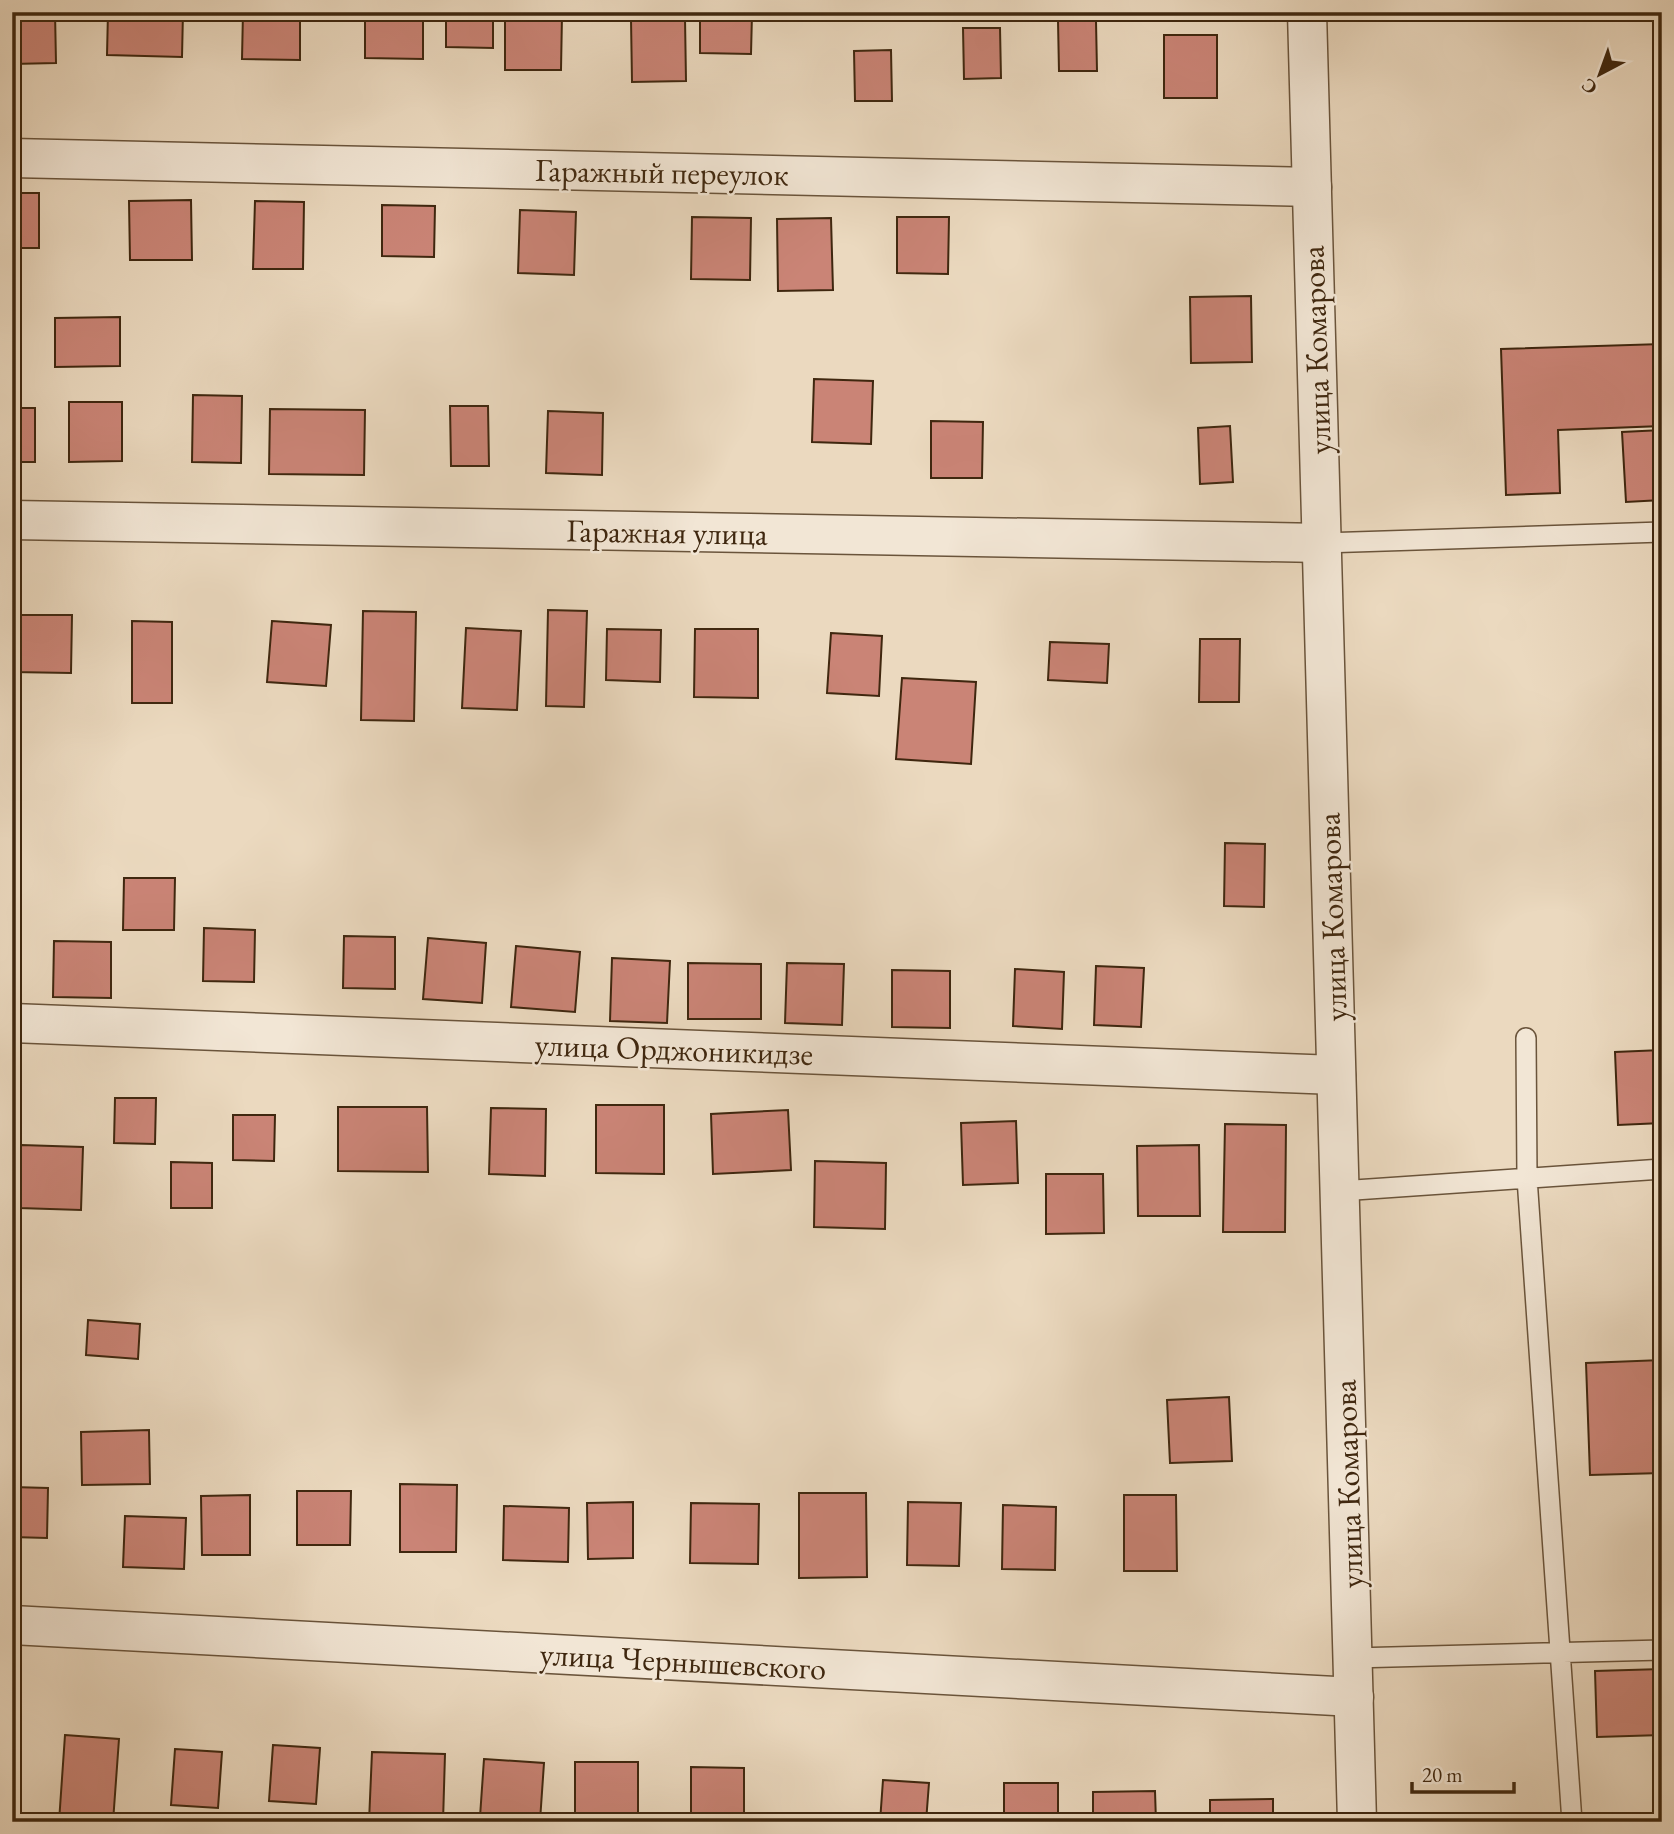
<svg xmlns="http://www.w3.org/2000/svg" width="1674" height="1834" font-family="'EB Garamond',serif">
<rect width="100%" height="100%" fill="#ebd9bf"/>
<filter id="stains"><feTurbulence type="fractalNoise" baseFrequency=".00286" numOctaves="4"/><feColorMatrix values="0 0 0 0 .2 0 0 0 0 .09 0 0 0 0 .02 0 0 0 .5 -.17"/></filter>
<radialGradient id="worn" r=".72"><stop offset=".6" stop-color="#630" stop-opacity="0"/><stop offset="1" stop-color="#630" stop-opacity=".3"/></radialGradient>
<path fill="#ca8476" stroke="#3f270f" stroke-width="2" d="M12,12H55L56,63L12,64Z
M108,12H183L182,57L107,55Z
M243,12H300V60L242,59Z
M365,12H423V59L365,58Z
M446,12H493V48L446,47Z
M700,13L752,14L751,54L700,53Z
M505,15H562L561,70H505Z
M685,18L686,81L632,82L631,19Z
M1058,21H1096L1097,71H1059Z
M963,28H1000L1001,78L964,79Z
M1164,35H1217V98H1164Z
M891,50L892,101H855L854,51Z
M12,193H39V248H12Z
M191,200L192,260H130L129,201Z
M255,201L304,202L303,269H253Z
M382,205L435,206L434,257L382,256Z
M520,210L576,212L574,275L518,273Z
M692,217L751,218L750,280L691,279Z
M897,217H949L948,274L897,273Z
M831,218L833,290L778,291L777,219Z
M1251,296L1252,362L1191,363L1190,297Z
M120,317V366L55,367V318Z
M1662,344V426L1558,430L1560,493L1506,495L1501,349Z
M814,379L873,381L871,444L812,442Z
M193,395L242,396L241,463L192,462Z
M69,402H122V461L69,462Z
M450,406H488L489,466H451Z
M12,408H35V462H12Z
M270,409L365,410L364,475L269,474Z
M548,411L603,413L602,475L546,473Z
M931,421L983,422L982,478H931Z
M1230,426L1233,482L1200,484L1198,428Z
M1662,430V500L1626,502L1622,432Z
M548,610L587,611L584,707L546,706Z
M363,611L416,612L414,721L361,720Z
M12,615H72L71,673L12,672Z
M132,621L172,622V703H132Z
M272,621L331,625L326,686L267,682Z
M466,628L521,631L517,710L462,708Z
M607,629L661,630L660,682L606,680Z
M695,629H758V698L694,697Z
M831,633L882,636L879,696L827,693Z
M1200,639H1240L1239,702H1199Z
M1050,642L1109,644L1107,683L1048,680Z
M902,678L976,682L971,764L896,759Z
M1225,843L1265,844L1264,907L1224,906Z
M124,878H175L174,930H123Z
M204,928L255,930L254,982L203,981Z
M344,936L395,937V989L343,988Z
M428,938L486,943L482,1003L423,999Z
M54,941L111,942V998L53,997Z
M516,946L580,952L575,1012L511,1007Z
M612,958L670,961L667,1023L610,1021Z
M688,963L761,964V1019H688Z
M787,963L844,964L842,1025L785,1023Z
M1096,966L1144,968L1141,1027L1094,1025Z
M1015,969L1064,972L1062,1029L1013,1026Z
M892,970L950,971V1028L892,1027Z
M1662,1050V1123L1618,1125L1615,1052Z
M115,1098H156L155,1144L114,1143Z
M596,1105H664V1174L596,1173Z
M338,1107H427L428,1172L338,1171Z
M491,1108L546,1109L545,1176L489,1174Z
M788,1110L791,1170L713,1174L711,1114Z
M233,1115H275L274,1161L233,1160Z
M1016,1121L1018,1183L963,1185L961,1123Z
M1225,1124L1286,1125L1285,1232H1223Z
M21,1145L83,1147L81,1210L19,1208Z
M1199,1145L1200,1216H1138L1137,1146Z
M815,1161L886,1163L885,1229L814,1227Z
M171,1162L212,1163V1208H171Z
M1046,1174H1103L1104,1233L1046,1234Z
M88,1320L140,1324L138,1359L86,1355Z
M1662,1360V1473L1590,1475L1586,1363Z
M1229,1397L1232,1461L1170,1463L1167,1400Z
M149,1430L150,1484L82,1485L81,1432Z
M400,1484L457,1485L456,1552H400Z
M12,1487L48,1488L47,1538L12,1537Z
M297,1491H351L350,1545H297Z
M799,1493H866L867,1577L799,1578Z
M250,1495V1555H202L201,1496Z
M1124,1495H1176L1177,1571H1124Z
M633,1502V1558L588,1559L587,1503Z
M908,1502L961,1503L959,1566L907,1565Z
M691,1503L759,1504L758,1564L690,1563Z
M1003,1505L1056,1507L1055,1570L1002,1569Z
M504,1506L569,1508L568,1562L503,1560Z
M125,1516L186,1518L184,1569L123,1567Z
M1662,1669V1735L1597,1737L1595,1671Z
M65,1735L119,1739L113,1822H59Z
M273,1745L320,1748L316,1804L269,1801Z
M175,1749L222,1752L218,1808L171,1805Z
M372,1752L445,1754L443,1822H369Z
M484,1759L544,1763L540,1821L480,1817Z
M575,1762H638V1821H575Z
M691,1767L744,1768V1822H691Z
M883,1780L929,1783L926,1822H880Z
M1004,1783H1058V1822H1004Z
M1155,1791L1156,1822H1093V1792Z
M1273,1799V1822H1210V1800Z"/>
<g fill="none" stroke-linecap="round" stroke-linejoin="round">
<g stroke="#6a543b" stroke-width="22">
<path id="service" d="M1322,543L1662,532
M1526,1038L1527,1178L1572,1822
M1340,1191L1662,1169
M1353,1658L1662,1650"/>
</g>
<g stroke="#6a543b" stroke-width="41">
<path id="minor" d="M12,158L1312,187
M12,520L1322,543
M12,1023L1336,1075
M12,1625L1354,1697"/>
</g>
<g stroke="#6a543b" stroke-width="41">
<path id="tertiary" d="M1307,12L1357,1822"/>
</g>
<use href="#service" stroke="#f2e6d5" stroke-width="19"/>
<use href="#minor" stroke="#f2e6d5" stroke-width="38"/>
<use href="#tertiary" stroke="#f2e6d5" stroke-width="38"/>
</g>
<g text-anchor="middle" stroke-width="5" stroke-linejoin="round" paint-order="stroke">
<g font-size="32" fill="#3f270f" stroke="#f2e6d5">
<text transform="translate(662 172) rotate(1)" y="11">Гаражный переулок</text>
<text transform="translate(1316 350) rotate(-92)" y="11">улица Комарова</text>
<text transform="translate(667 532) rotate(1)" y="11">Гаражная улица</text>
<text transform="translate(1332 917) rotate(-92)" y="11">улица Комарова</text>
<text transform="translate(674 1049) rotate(2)" y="11">улица Орджоникидзе</text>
<text transform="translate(1348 1484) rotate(-92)" y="11">улица Комарова</text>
<text transform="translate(683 1661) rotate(3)" y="11">улица Чернышевского</text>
</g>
</g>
<rect width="1674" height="1834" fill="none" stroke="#ebd9bf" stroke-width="42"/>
<rect x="14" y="14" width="1646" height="1806" fill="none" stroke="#3f270f" stroke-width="3.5"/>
<rect x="21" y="21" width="1632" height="1792" fill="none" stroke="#3f270f" stroke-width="2"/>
<g transform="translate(1600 74) rotate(221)" stroke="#f2e6d5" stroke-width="5" paint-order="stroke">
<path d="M0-5L12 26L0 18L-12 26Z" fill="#3f270f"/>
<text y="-10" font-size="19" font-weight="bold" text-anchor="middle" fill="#3f270f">С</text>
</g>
<path d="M1412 1782v10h102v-10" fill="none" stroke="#3f270f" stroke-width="3.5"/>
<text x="1422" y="1782" font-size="21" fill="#3f270f" stroke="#f2e6d5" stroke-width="5" paint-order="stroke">20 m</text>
<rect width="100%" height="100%" filter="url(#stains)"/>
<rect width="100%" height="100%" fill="url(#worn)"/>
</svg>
